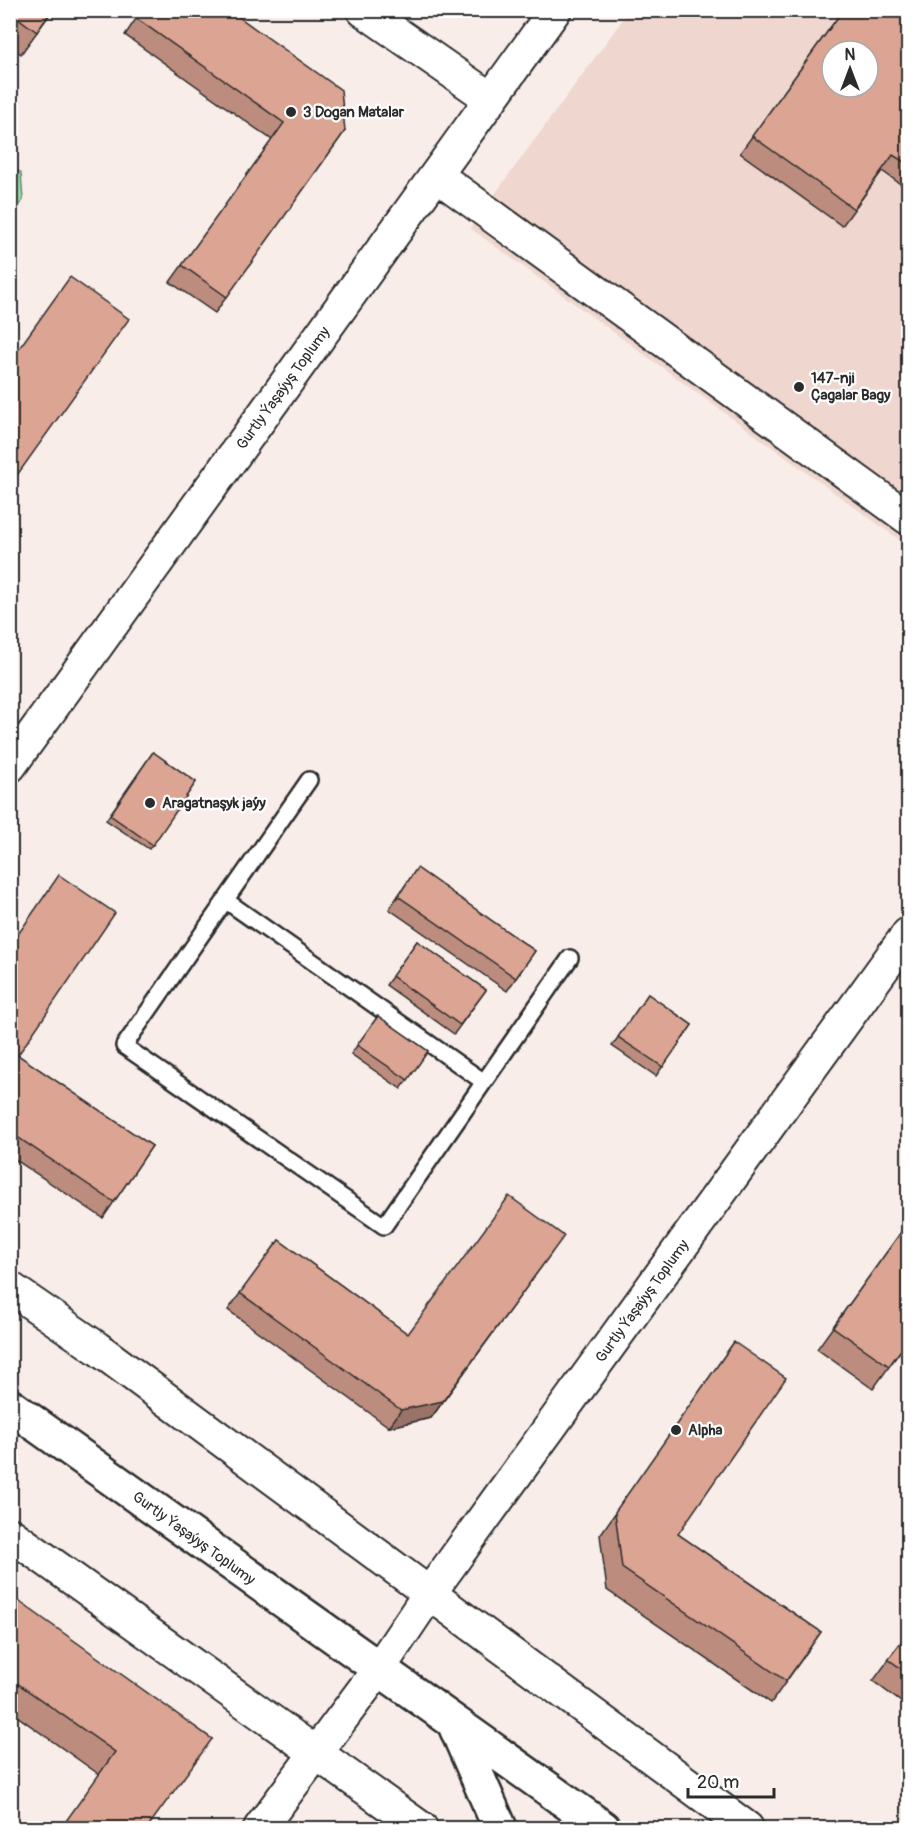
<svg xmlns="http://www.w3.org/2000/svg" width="919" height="1839" font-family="Pangolin,sans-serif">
<rect width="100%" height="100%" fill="#f8ede9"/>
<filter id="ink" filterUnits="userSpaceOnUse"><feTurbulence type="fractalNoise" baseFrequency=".0167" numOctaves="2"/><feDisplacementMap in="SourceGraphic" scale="12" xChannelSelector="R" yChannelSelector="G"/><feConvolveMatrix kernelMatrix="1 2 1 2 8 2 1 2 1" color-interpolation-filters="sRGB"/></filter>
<g filter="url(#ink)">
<path fill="#efd7cf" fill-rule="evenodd" d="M629,11H908V546L470,228ZM832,51H868V87H832Z"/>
<path fill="#98deac" stroke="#62846c" stroke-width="1.5" d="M11,166L21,173L23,200L11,217Z"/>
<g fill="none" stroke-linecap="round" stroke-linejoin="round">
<g stroke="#2b2b2b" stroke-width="20">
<path id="service" d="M309,780L124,1046L384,1226L570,958
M225,900L484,1082"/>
</g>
<g stroke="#2b2b2b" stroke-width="36">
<path id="minor" d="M363,10L491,99
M436,175L908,518
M10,766L555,10
M10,1288L97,1348L747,1828
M10,1534L421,1828
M260,1828L378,1670L429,1594L908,934"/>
</g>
<g stroke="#2b2b2b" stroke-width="38">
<path id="tertiary" d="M10,1406L603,1828
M454,1723L500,1828"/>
</g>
<use href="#service" stroke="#fff" stroke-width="15"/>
<use href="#minor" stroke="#fff" stroke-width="32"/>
<use href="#tertiary" stroke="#fff" stroke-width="33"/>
</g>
<path fill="#bc8d7e" stroke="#2b2b2b" stroke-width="1.5" d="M10,10H53L21,54L10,46Z
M142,10L345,131L215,313L170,282L272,140L125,35Z
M843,10H909V190L882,171L842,226L740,153Z
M153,752L196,782L149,849L106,820Z
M417,868L535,951L507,991L389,909Z
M417,941L486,990L454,1034L386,985Z
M10,946L18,1055L152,1146L103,1218L10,1156Z
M648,994L692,1025L656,1076L612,1046Z
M378,1016L428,1051L401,1089L351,1054Z
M909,1221V1339L873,1389L817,1349Z
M279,1240L408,1334L552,1252L431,1418L389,1427L228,1310Z
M734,1342L678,1534L821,1632L771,1703L607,1590L600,1535Z
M10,1600L212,1739L100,1775L10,1711Z
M909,1632V1708L873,1681Z"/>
<path fill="#997367" stroke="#2b2b2b" stroke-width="1.5" d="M552,1252L431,1418L389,1427L401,1410Z"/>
<path fill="#dba493" stroke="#2b2b2b" stroke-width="1.5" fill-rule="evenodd" d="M10,10H52L37,32L10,12Z
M142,10H229L341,90L345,131L227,297L182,265L284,123L136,18Z
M843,10H909V165L893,155L854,209L752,136ZM832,51H868V87H832Z
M70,277L129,319L10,485V361Z
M153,752L196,782L153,845L110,815Z
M417,868L535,951L516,978L398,896Z
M59,875L115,913L18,1055L152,1146L114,1202L10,1132V946Z
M417,941L486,990L460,1025L392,976Z
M648,994L692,1025L663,1067L618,1037Z
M378,1016L428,1051L408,1080L357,1045Z
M509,1196L564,1236L443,1401L401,1410L240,1293L279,1240L408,1334Z
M909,1221V1339L889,1366L833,1327Z
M734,1342L786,1378L678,1534L821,1632L786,1681L622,1568L615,1512Z
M13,1597L212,1739L147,1828H61L115,1752L10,1678V1600Z
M909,1632V1674L888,1659Z"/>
</g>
<g fill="#2b2b2b" stroke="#fff" stroke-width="2">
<circle cx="291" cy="112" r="6"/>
<circle cx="799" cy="387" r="6"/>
<circle cx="150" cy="803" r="6"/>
<circle cx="676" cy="1430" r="6"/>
</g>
<g text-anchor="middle" stroke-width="4.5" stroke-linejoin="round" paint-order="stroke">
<g font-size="15" font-weight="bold" fill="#2b2b2b" stroke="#fff" text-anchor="start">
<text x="303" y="117">3 Dogan Matalar</text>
<text x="811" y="383">147-nji<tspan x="811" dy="17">Çagalar Bagy</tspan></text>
<text x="162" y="808">Aragatnaşyk jaýy</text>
<text x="688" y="1435">Alpha</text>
</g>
<g font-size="15" fill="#2b2b2b" stroke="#fff">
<text transform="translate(283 388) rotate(-54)" y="5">Gurtly Ýaşaýyş Toplumy</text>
<text transform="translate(642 1301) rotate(-54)" y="5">Gurtly Ýaşaýyş Toplumy</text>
<text transform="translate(194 1538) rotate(36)" y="5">Gurtly Ýaşaýyş Toplumy</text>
</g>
</g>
<rect width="919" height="1839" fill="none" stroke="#fff" stroke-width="36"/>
<rect x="18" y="18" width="883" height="1803" fill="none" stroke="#2b2b2b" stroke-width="2" filter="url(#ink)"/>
<g transform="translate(850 69)"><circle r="28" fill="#ffffff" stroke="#aaaaaa" stroke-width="1.5"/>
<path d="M0-4.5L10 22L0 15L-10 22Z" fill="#2b2b2b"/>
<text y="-9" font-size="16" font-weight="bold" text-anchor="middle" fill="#2b2b2b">N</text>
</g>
<path d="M688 1788v9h86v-9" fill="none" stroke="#2b2b2b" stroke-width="3"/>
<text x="697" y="1788" font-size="18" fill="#2b2b2b" stroke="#ffffff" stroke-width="4.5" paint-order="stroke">20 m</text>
</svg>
